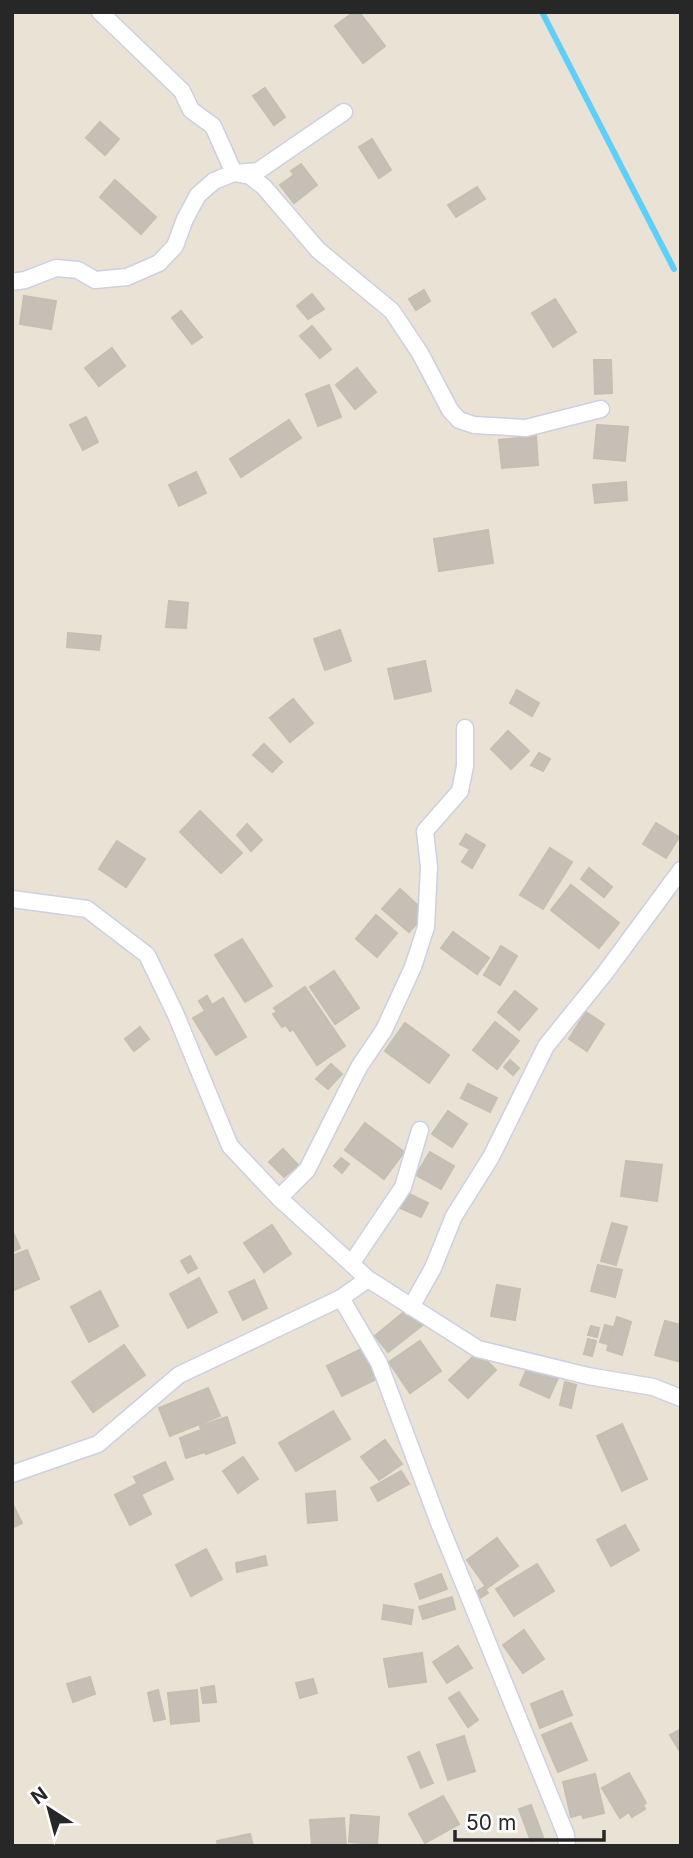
<svg xmlns="http://www.w3.org/2000/svg" width="693" height="1858" font-family="Inter,sans-serif">
<rect width="100%" height="100%" fill="#ebe2d6"/>
<g fill="none" stroke-linecap="round" stroke-linejoin="round">
<path stroke="#5ecff8" stroke-width="6" d="M542,12L674,269"/>
</g>
<path fill="#c6bfb6" stroke="#c6beb0" stroke-width="2" d="M354,12H359L385,46L363,63L335,26Z
M265,88L285,117L274,125L253,96Z
M100,122L119,139L105,155L86,138Z
M372,139L391,170L379,178L359,147Z
M301,164L317,185L294,203L280,185L294,175L291,171Z
M115,180L156,217L141,234L100,197Z
M477,187L485,199L456,217L448,205Z
M424,290L430,301L416,310L409,299Z
M312,294L324,309L308,319L297,306Z
M24,296L56,301L51,329L20,324Z
M555,299L576,332L553,347L532,313Z
M181,311L202,337L192,344L172,318Z
M312,326L331,349L320,358L300,336Z
M112,348L125,366L99,386L85,368Z
M594,360H611L612,393L595,394Z
M357,368L376,392L355,409L336,385Z
M329,385L341,417L318,426L306,394Z
M86,417L98,442L83,450L70,425Z
M289,420L301,438L241,477L230,459Z
M597,425L628,427L625,461L594,458Z
M536,436L538,465L502,468L499,440Z
M196,472L206,493L179,506L169,485Z
M626,482L627,500L595,503L593,485Z
M488,530L493,563L439,571L434,539Z
M169,601L188,603L186,628L166,627Z
M340,630L351,661L325,670L314,639Z
M68,633L101,636L99,650L67,647Z
M425,661L431,691L395,699L388,669Z
M517,690L539,703L532,716L510,703Z
M293,699L313,723L290,742L270,718Z
M508,731L529,751L511,769L491,749Z
M264,744L282,762L272,772L253,755Z
M539,753L550,759L543,771L531,765Z
M200,811L242,853L221,873L180,832Z
M656,823L679,837L666,858L643,844Z
M247,824L262,840L251,851L237,835Z
M466,834L485,845L472,868L462,862L470,849L460,844Z
M117,841L145,859L126,887L99,869Z
M550,848L572,862L543,909L520,895Z
M589,868L612,887L604,897L581,879Z
M571,885L619,923L599,948L551,910Z
M400,889L426,913L409,932L382,909Z
M376,915L397,933L377,957L356,939Z
M453,932L489,958L477,974L441,948Z
M242,939L272,986L245,1002L215,955Z
M501,946L517,956L500,985L484,975Z
M334,971L359,1008L335,1024L310,987Z
M305,987L345,1046L317,1065L293,1029L290,1031L286,1025L282,1027L273,1014L277,1012L274,1008Z
M515,991L537,1009L519,1030L498,1012Z
M207,996L212,1005L223,998L246,1037L216,1055L193,1018L205,1011L199,1001Z
M586,1012L604,1024L587,1051L569,1039Z
M495,1022L519,1041L497,1069L473,1050Z
M405,1023L449,1055L429,1083L385,1051Z
M140,1027L149,1039L134,1051L125,1039Z
M510,1060L519,1068L513,1075L504,1067Z
M331,1064L342,1074L328,1089L316,1079Z
M468,1084L497,1098L490,1112L461,1098Z
M448,1111L467,1124L452,1147L432,1134Z
M365,1123L404,1152L384,1179L345,1150Z
M283,1149L298,1165L284,1177L269,1162Z
M430,1152L454,1166L441,1189L416,1175Z
M341,1158L349,1164L342,1173L334,1166Z
M626,1161L662,1165L657,1201L621,1196Z
M405,1192L428,1203L421,1217L398,1207Z
M612,1223L627,1227L616,1265L601,1261Z
M272,1225L291,1254L264,1272L244,1243Z
M12,1230L20,1248L12,1252Z
M27,1250L39,1279L12,1291V1256Z
M190,1256L197,1268L188,1273L181,1261Z
M598,1265L622,1270L615,1297L591,1291Z
M199,1278L217,1312L188,1328L170,1294Z
M254,1280L267,1308L243,1320L229,1292Z
M497,1285L520,1289L515,1320L491,1316Z
M100,1291L118,1326L89,1342L71,1307Z
M410,1307L424,1324L388,1352L375,1336Z
M617,1317L631,1322L622,1355L607,1350Z
M665,1321L681,1325V1362L655,1355Z
M605,1325L612,1327L607,1344L600,1342Z
M591,1326L599,1328L597,1337L588,1335Z
M588,1339L596,1341L592,1356L584,1354Z
M420,1341L441,1371L410,1393L389,1362Z
M124,1345L145,1375L93,1412L72,1382Z
M361,1349L376,1379L342,1396L327,1366Z
M478,1352L496,1370L468,1398L449,1380Z
M529,1364L558,1378L549,1398L520,1385Z
M565,1382L576,1385L571,1408L560,1405Z
M208,1388L220,1416L170,1436L159,1408Z
M333,1411L350,1439L296,1471L279,1443Z
M227,1417L235,1443L206,1454L205,1452L186,1458L180,1438L201,1430L200,1426Z
M622,1424L647,1479L622,1491L597,1436Z
M385,1440L402,1464L379,1480L361,1457Z
M243,1457L258,1479L238,1493L223,1471Z
M165,1462L173,1479L142,1494L134,1477Z
M401,1471L409,1484L378,1501L371,1488Z
M136,1484L151,1514L130,1525L115,1495Z
M335,1491L337,1520L308,1523L306,1494Z
M12,1503L22,1523L12,1528Z
M625,1525L639,1550L611,1566L597,1540Z
M497,1538L518,1566L487,1588L467,1560Z
M206,1549L222,1579L191,1596L176,1565Z
M265,1556L267,1565L237,1572L236,1563Z
M537,1564L554,1591L514,1616L496,1589Z
M441,1574L447,1589L420,1599L415,1584Z
M484,1587L488,1593L477,1600L473,1594Z
M452,1597L455,1609L423,1619L419,1607Z
M384,1605L413,1610L411,1624L382,1619Z
M524,1630L544,1659L523,1673L503,1645Z
M458,1646L472,1668L447,1683L433,1662Z
M422,1653L426,1682L389,1687L384,1659Z
M90,1677L95,1694L73,1702L67,1684Z
M313,1679L317,1693L300,1698L296,1683Z
M214,1686L216,1702L203,1703L201,1688Z
M158,1690L165,1719L154,1721L148,1693Z
M197,1690L199,1721L171,1724L168,1693Z
M562,1691L572,1715L540,1728L531,1704Z
M459,1692L478,1720L468,1727L449,1698Z
M571,1723L587,1760L558,1772L542,1735Z
M681,1729V1753L670,1735Z
M464,1736L475,1771L448,1780L437,1745Z
M419,1752L433,1783L421,1788L408,1757Z
M629,1773L646,1803L643,1805L645,1809L632,1817L629,1812L620,1818L602,1788Z
M595,1774L604,1813L583,1818L582,1814L571,1817L563,1782Z
M443,1796L459,1824L425,1843L409,1814Z
M531,1805L543,1837L531,1841L519,1809Z
M351,1815L379,1817L377,1844L349,1842Z
M344,1818L346,1846H312L310,1820Z
M250,1834L253,1846H218L217,1841Z"/>
<g fill="none" stroke-linecap="round" stroke-linejoin="round">
<g stroke="#cbd0e2" stroke-width="19">
<path id="minor" d="M100,12L182,91L191,110L213,126L234,173L258,171L344,112
M12,282L25,280L56,268L78,270L95,280L127,277L159,263L175,246L185,219L198,195L214,181L234,173L250,176L264,187L318,250L392,311L420,353L450,410L459,420L474,425L526,428L601,409
M12,899L87,909L147,955L176,1015L230,1146L279,1198L368,1279L478,1349L588,1376L653,1387L681,1398
M279,1198L307,1170L359,1067L384,1030L413,967L426,927L429,867L425,831L460,791L465,766V728
M351,1264L403,1187L420,1130
M341,1298L379,1363L439,1523L566,1835L567,1846
M411,1307L433,1268L454,1216L491,1157L546,1046L605,973L681,870
M12,1474L98,1444L179,1375L341,1298L368,1279"/>
</g>
<use href="#minor" stroke="#fff" stroke-width="16"/>
</g>
<rect width="693" height="1858" fill="none" stroke="#272727" stroke-width="28"/>
<g transform="translate(49 1809) rotate(324)" stroke="#ffffff" stroke-width="5" paint-order="stroke">
<path d="M0-5L12 26L0 18L-12 26Z" fill="#272727"/>
<text y="-10" font-size="19" font-weight="bold" text-anchor="middle" fill="#272727">N</text>
</g>
<path d="M455 1830v10h149v-10" fill="none" stroke="#272727" stroke-width="3.5"/>
<text x="466" y="1830" font-size="21" fill="#272727" stroke="#ffffff" stroke-width="5" paint-order="stroke">50 m</text>
</svg>
